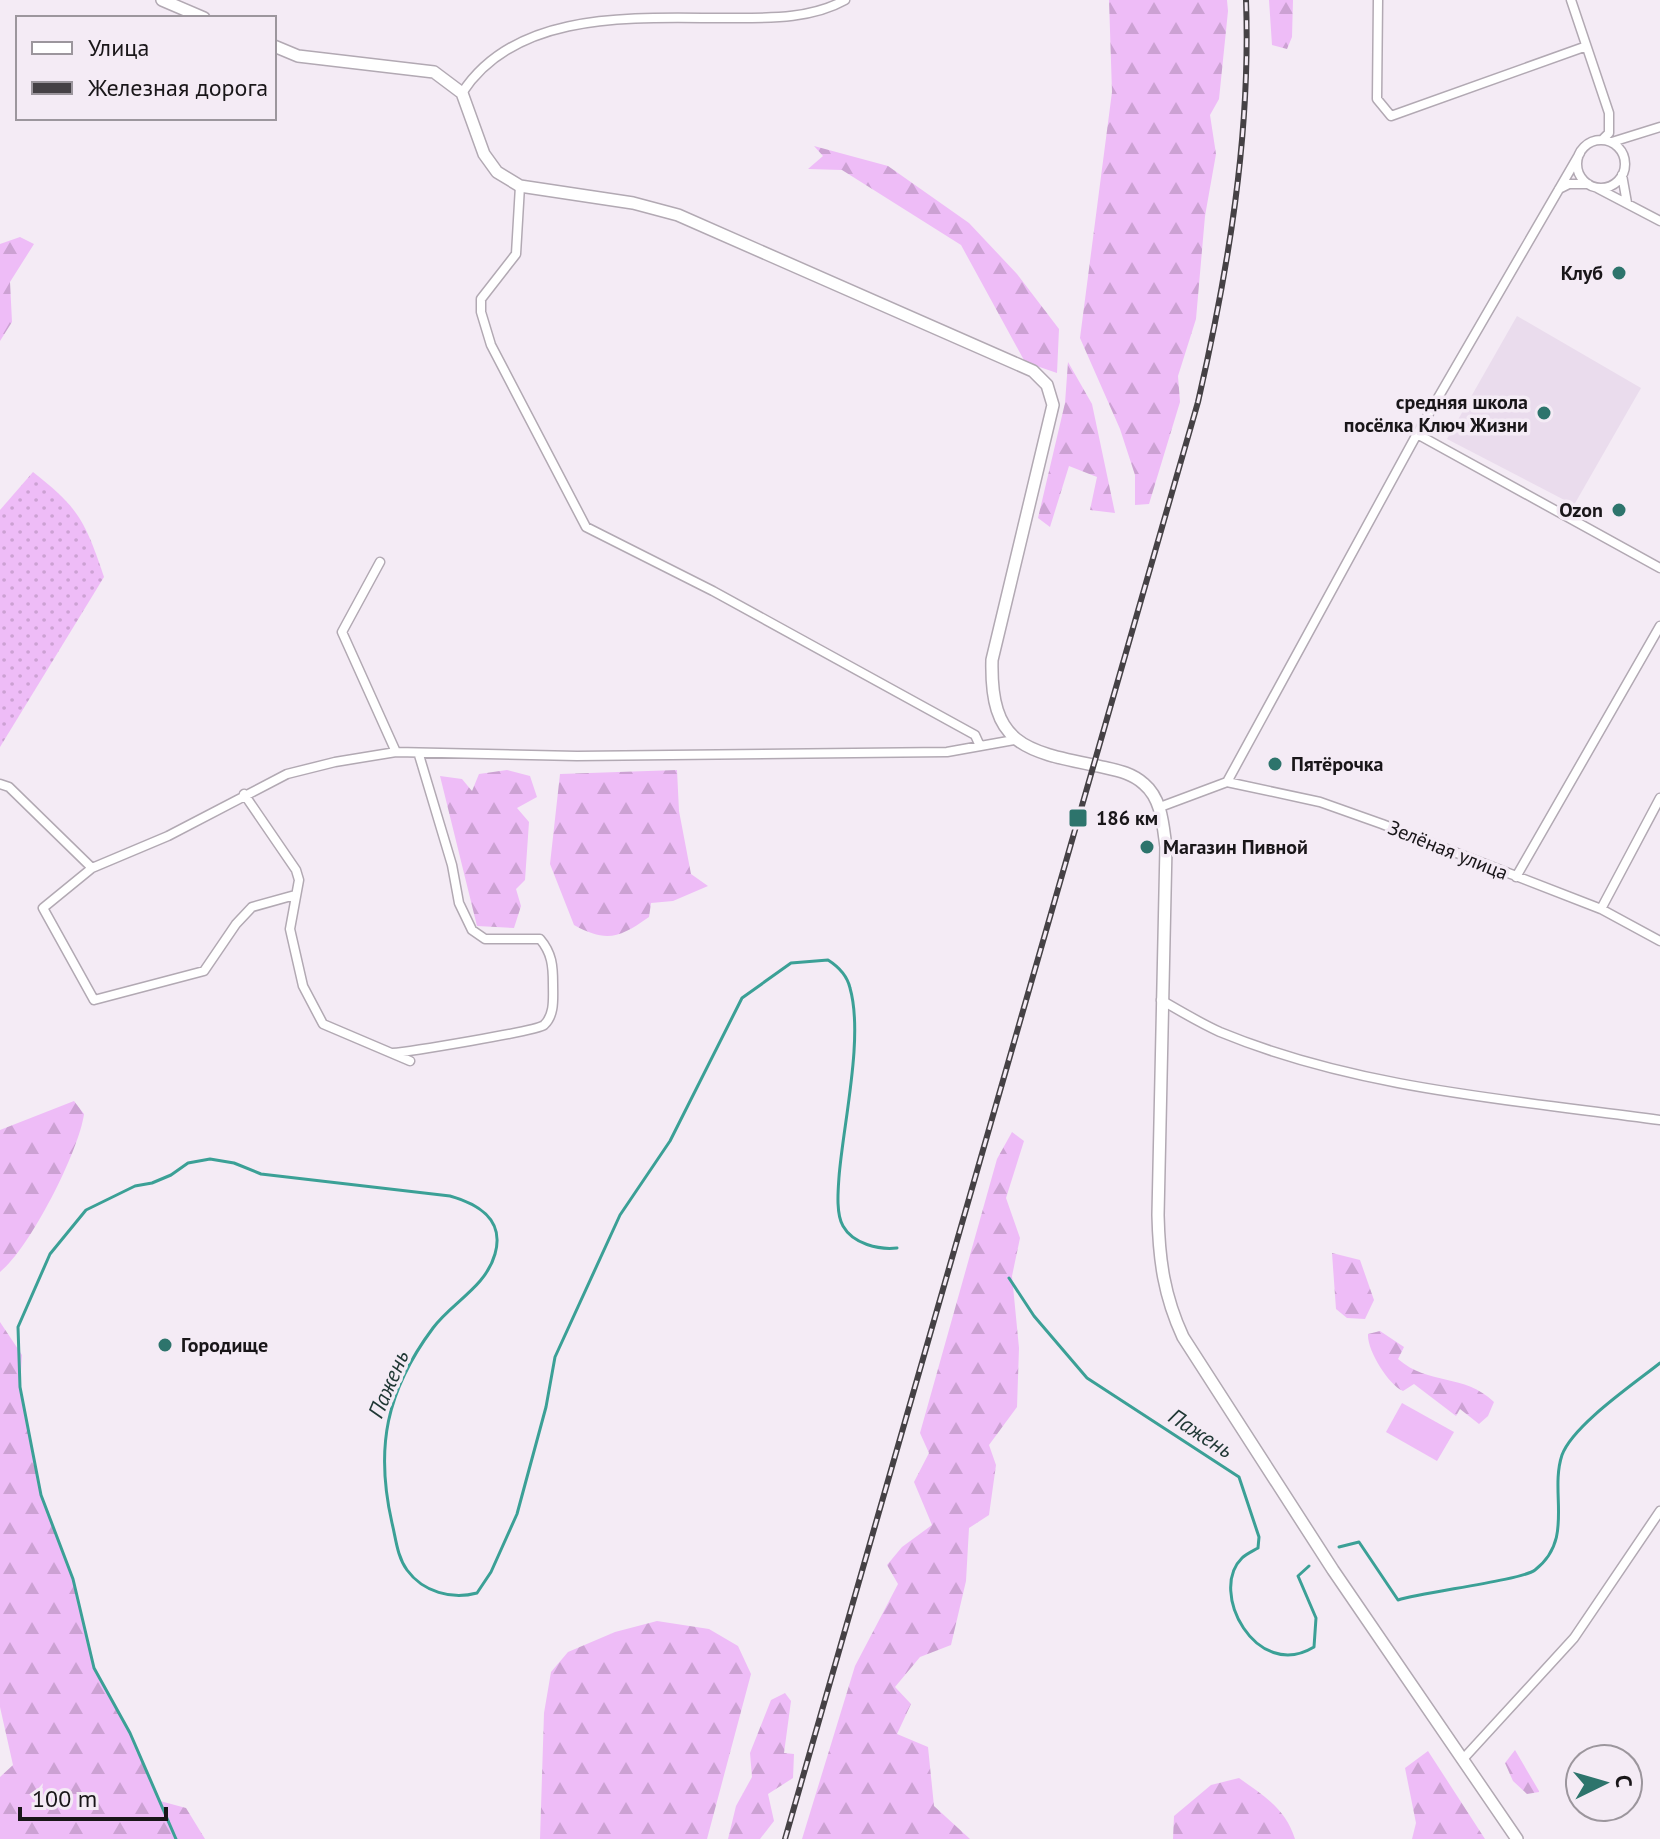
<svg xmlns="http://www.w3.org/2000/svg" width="1660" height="1839" font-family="'PT Sans',sans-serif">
<defs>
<pattern id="forest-firs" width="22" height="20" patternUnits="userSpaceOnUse" patternTransform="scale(2)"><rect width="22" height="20" fill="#eebcf7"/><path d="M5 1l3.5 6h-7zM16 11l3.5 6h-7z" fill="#cca1d3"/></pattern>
<pattern id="garden-dots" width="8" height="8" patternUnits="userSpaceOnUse" patternTransform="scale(2)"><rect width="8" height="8" fill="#eebcf7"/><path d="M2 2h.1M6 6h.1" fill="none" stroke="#cca1d3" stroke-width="1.8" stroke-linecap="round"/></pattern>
</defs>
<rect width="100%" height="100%" fill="#f4ebf5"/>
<path fill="#eadced" d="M1517,316L1641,388L1574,505L1447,439Z"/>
<path fill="url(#forest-firs)" d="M1109,0H1227L1228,11L1219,99L1210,115L1216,154L1205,216L1196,319L1178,376L1180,402L1149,504L1135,505V475L1120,429L1080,338L1112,92Z
M1269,0H1293L1292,37L1287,49L1272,45Z
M814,146L888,166L969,223L1017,274L1059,329L1057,373L1025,362L961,245L842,170L808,169L823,156Z
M20,237L34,244L10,282L12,322L0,341V244Z
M1068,362L1092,404L1115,513L1090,510L1097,477L1069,466L1050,527L1038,518L1065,403Z
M507,770L530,776L537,797L517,808L529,822L525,880L516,889L521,906L514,928L477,926L440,776L462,779L472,791L479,774Z
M677,770L679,811L691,874L708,886L673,901L651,903L649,917C619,938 607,943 574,925L550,864L560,774Z
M74,1101L84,1114C79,1151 30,1248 0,1272V1130Z
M1012,1132L1024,1141L1006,1198L1020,1238L1012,1276L1019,1348L1017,1407L989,1445L996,1465L989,1515L969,1528L966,1581L951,1645L920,1657L895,1687L911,1704L897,1734L928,1747L934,1806L970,1839H802L855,1666L898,1584L887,1565L902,1547L932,1525L914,1482L929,1453L920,1433L997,1159Z
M1332,1253L1360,1260L1374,1300L1365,1319L1347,1318L1336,1309Z
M0,1322L22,1355L20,1387L41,1495L73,1579L94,1668L130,1733L160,1801L186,1808L205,1839H0V1777L13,1765L0,1707Z
M1380,1331L1404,1347L1398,1359C1429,1386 1464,1373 1494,1402L1488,1416L1479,1424L1460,1409L1456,1416L1414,1384L1403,1391C1388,1384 1367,1350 1368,1334Z
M657,1621L709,1629L738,1646L751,1674L707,1839H540L544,1713L551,1672L568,1652L615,1632Z
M785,1693L791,1701L784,1753L794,1754L793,1778L768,1794L774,1821L760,1839H728L736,1806L752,1777L750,1753L771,1700Z
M1515,1750L1539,1791V1792L1527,1794L1513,1781L1505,1763Z
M1428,1751L1485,1839H1412L1416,1823L1405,1768Z
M1239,1778C1263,1795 1286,1809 1295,1839H1173L1174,1816L1211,1785Z"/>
<path fill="url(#garden-dots)" d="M33,472C79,508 85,521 104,577L0,747V510Z"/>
<path fill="#eebcf7" d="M1402,1403L1454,1432L1437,1461L1386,1432Z"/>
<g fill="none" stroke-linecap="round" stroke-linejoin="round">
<path stroke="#3ba096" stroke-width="3" d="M1009,1278L1034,1316L1087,1378L1239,1477L1259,1537L1258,1548C1253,1551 1246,1554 1242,1558C1208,1591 1256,1682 1314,1647L1316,1618L1298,1576L1309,1566
M1339,1547L1359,1542L1398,1600C1424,1592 1522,1580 1535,1570C1575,1539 1549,1494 1562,1455C1573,1425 1635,1383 1660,1363
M176,1839L130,1733L94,1668L73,1579L41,1495L20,1387L18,1327L50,1254L86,1210L135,1186L152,1183L171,1175L188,1163L210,1159L234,1163L261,1174L450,1196C478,1204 505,1219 495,1254C486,1287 451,1303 433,1328C386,1391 375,1448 392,1523C396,1539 397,1556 407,1570C423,1592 452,1600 477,1593L491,1572L517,1514L546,1407L555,1357L620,1215L670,1141L742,998L791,963L828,960C839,967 847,975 850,988C864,1037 843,1125 839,1177C838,1191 836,1214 843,1226C853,1244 879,1250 897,1248"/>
<g stroke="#b2a9b3" stroke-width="11">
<path id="minor" d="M1378,0L1377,99L1391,116L1584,47
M1571,0L1609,113V133L1602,140
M462,93C519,5 647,19 738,18C773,18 813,18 845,0
M1577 164a24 24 0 1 1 48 0a24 24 0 1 1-48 0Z
M1612,142L1660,127
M1622,175L1627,203
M520,186L516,254L481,299V312L491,345L586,527L713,591L975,735L980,746
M1597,188L1660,221
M1559,189L1569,184H1588
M1417,434L1660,568
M380,562L342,632L396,752
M1227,782L1320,802L1382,824L1601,909L1660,941
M0,784L9,787L92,868
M244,794L296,870L299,880L290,929L303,986L323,1024L410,1061
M1160,807L1227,782L1417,434L1580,153
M1516,877L1660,626
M295,895L252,907L236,924L204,971L94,1000L43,908L92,868L168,836L287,774L335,762L396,752L577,756L947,752L1014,740
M1601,909L1660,798
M1161,1000C1180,1011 1200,1023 1220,1032C1358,1089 1513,1100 1660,1120
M392,1053C408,1052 537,1031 544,1025C555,1015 553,998 553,984C553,966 552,953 540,939H485L472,930L459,903L452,865L419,755
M1464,1758L1574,1638L1660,1511"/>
</g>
<g stroke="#b2a9b3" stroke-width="14">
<path id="tertiary" d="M162,0L204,18
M274,46L298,56L434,72L462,93L484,154L497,172L520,186L633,203L678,215L1033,371L1047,385L1053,405L992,660C990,745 1024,751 1098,766C1115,770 1131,772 1144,784C1162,799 1163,826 1166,847L1158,1215C1159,1260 1164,1296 1183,1337L1333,1570L1517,1839"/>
</g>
<use href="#minor" stroke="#fff" stroke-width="8"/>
<use href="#tertiary" stroke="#fff" stroke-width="11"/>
<g stroke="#454145" stroke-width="6">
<path id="rail" d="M785,1839L1198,402C1228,271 1251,135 1246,0"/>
</g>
<use href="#rail" stroke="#f4ebf5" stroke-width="3" stroke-dasharray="9" stroke-linecap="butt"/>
</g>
<g fill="#2d746c" stroke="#f4ebf5" stroke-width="3">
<circle cx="1619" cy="273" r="8"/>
<circle cx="1544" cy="413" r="8"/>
<circle cx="1619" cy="510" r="8"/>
<circle cx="1275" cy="764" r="8"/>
<rect x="1068" y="808" width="20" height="20" rx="4"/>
<circle cx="1147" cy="847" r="8"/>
<circle cx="165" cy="1345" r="8"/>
</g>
<g text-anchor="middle" stroke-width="7" stroke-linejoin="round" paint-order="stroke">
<g font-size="20" font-weight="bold" fill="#191619" stroke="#f4ebf5" text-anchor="start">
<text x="1603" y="280" text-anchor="end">Клуб</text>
<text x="1528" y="409" text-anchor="end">средняя школа<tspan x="1528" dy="23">посёлка Ключ Жизни</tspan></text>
<text x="1603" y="517" text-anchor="end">Ozon</text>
<text x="1291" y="771">Пятёрочка</text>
<text x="1096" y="825">186 км</text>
<text x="1163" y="854">Магазин Пивной</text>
<text x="181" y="1352">Городище</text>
</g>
<g font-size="20" fill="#191619" stroke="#f4ebf5">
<text transform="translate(1448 850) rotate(22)" y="7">Зелёная улица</text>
</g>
<g font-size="22" font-style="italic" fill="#203835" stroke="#f4ebf5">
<text transform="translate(388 1384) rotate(-67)" y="8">Пажень</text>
<text transform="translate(1201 1433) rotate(33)" y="8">Пажень</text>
</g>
</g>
<rect x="16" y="16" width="260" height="104" fill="#f4ebf5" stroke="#9c969d" stroke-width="2"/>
<rect x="32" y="42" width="40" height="12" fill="#ffffff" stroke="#9c969d" stroke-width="2"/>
<text x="88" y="56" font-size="24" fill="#191619">Улица</text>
<rect x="32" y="82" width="40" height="12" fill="#454145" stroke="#9c969d" stroke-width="2"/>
<text x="88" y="96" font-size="24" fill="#191619">Железная дорога</text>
<g transform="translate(1604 1783) rotate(85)"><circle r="38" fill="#f4ebf5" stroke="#9c969d" stroke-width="2"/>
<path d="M0-6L14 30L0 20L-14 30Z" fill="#2d746c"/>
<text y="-12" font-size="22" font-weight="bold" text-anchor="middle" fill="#191619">С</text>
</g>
<path d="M20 1807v12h146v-12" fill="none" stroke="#191619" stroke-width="4"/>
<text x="32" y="1807" font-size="24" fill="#191619" stroke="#f4ebf5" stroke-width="6" paint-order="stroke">100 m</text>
</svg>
